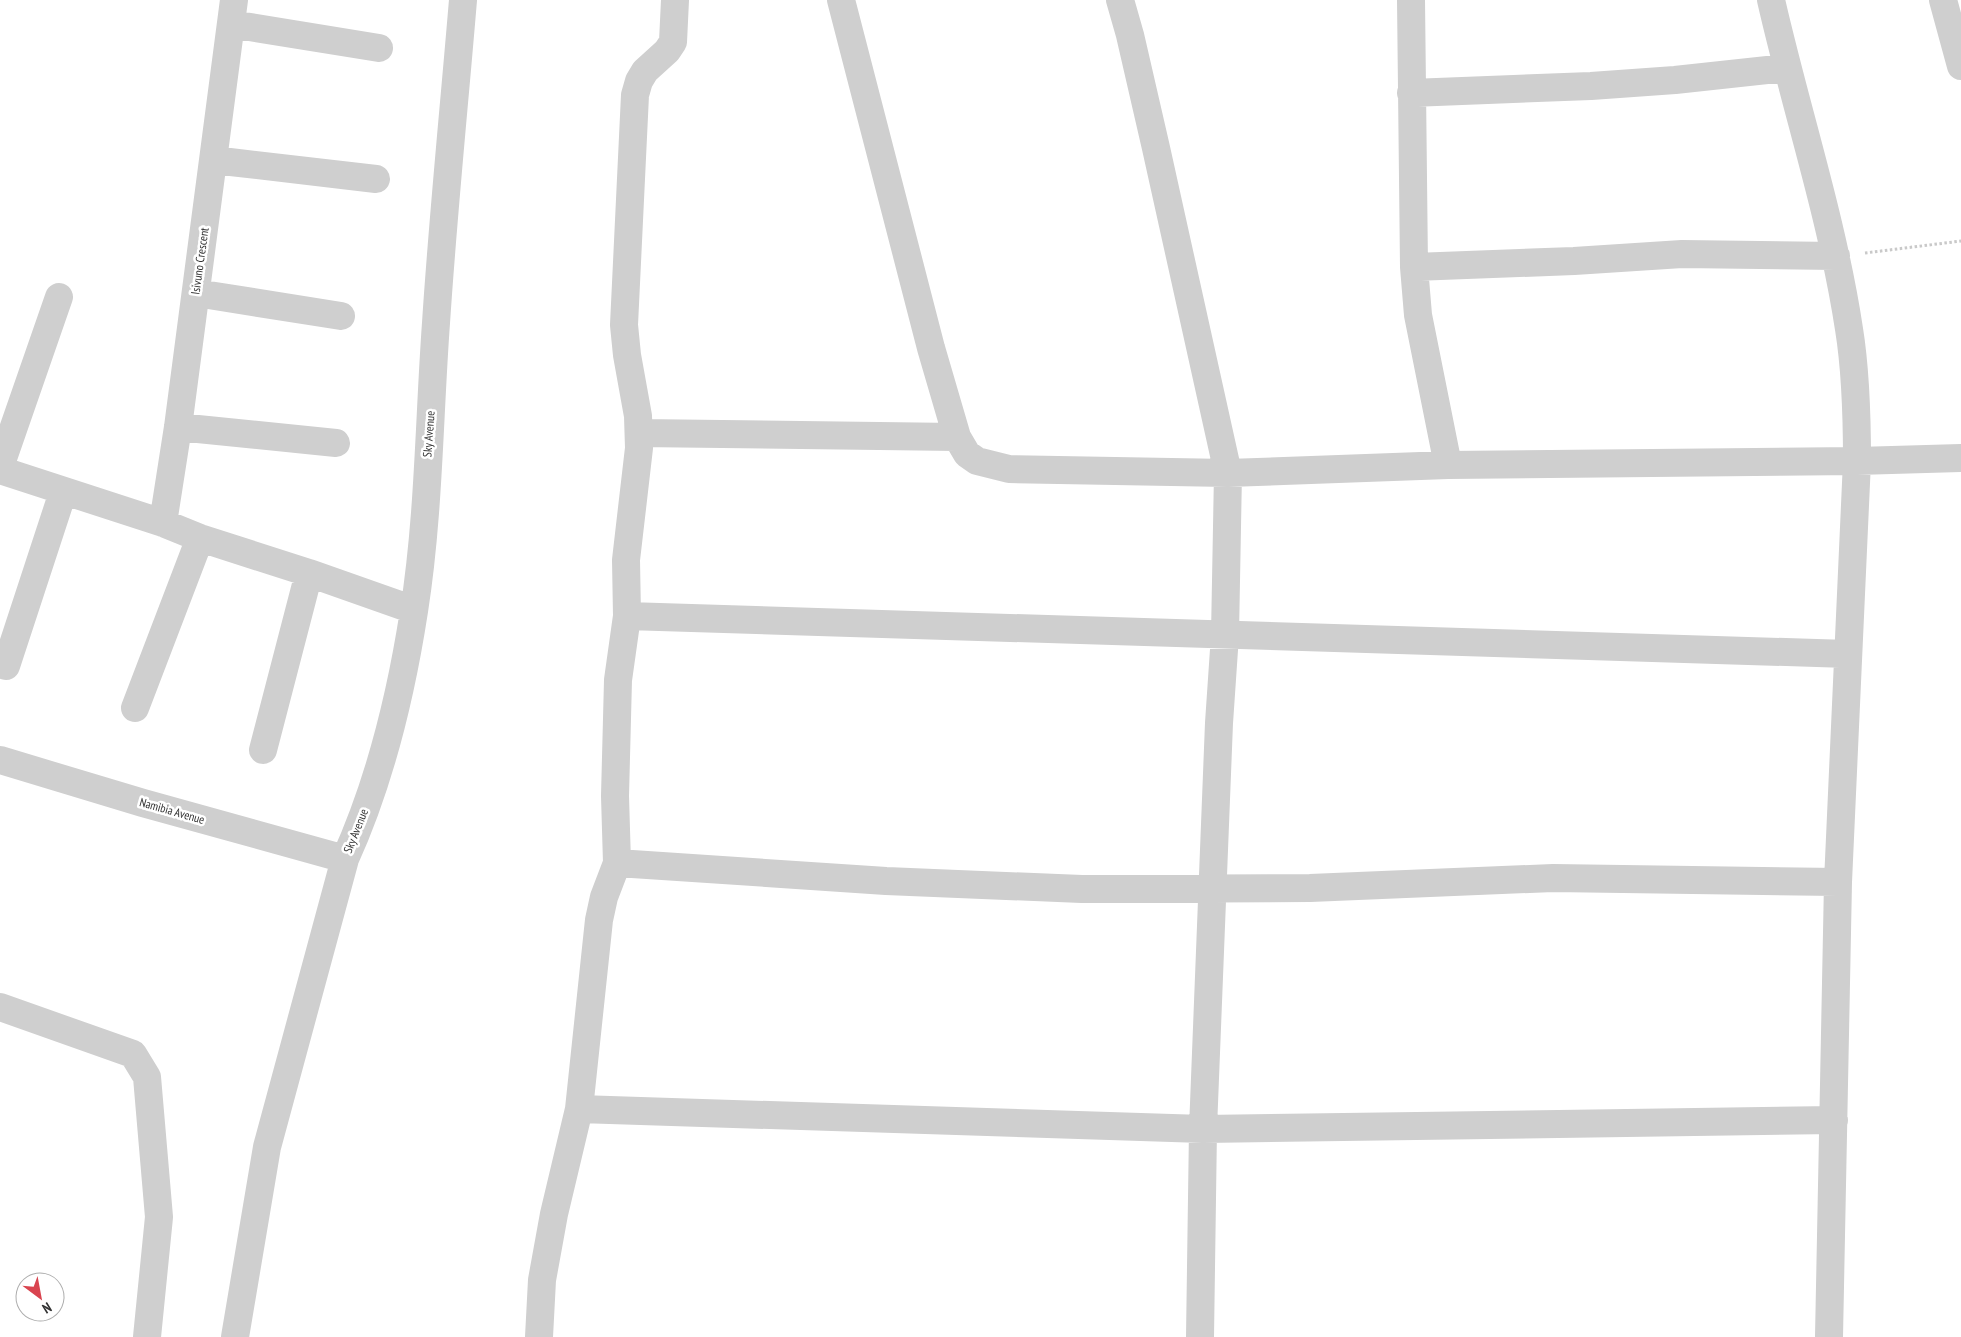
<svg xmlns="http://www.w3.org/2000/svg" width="1961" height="1337" font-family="'PT Sans Narrow',sans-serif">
<rect width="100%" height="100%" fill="#fff"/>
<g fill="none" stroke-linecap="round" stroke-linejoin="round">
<path stroke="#c9c9c9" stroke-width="3" stroke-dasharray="2.5 2.5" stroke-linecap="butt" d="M1865,253L1961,241"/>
<path stroke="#cfcfcf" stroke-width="28" d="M841,0L931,348L957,437L967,454L977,461L1009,469L1228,473L1448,465L1857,461L1961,458
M1120,0L1130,35L1156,148L1228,473L1225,635L1219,723L1203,1129L1200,1337
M1411,0L1414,267L1418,315L1448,465
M1771,0C1796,110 1832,217 1849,329C1856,372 1857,417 1857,461L1838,882L1829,1337
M1943,0L1961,66
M231,24L379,48
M1411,93L1591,86L1675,80L1786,68
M213,160L376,179
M1414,267L1574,261L1682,254L1836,256
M196,293L341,316
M178,427L336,443
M639,433L957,437
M0,467L59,297
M0,470L163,523L200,538L309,573L414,610
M163,523L178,427L234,0
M627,616L1848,654
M6,666L63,492
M135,708L200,538
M263,750L309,573
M0,760L143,803L345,859
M617,863L886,881L1082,889L1310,888L1553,878L1838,882
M0,1007L133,1054L147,1077L159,1217L147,1337
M579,1109L1203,1129L1834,1120
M235,1337L267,1147L345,859C380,782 401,695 414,611C429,516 429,419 436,323C443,215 454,108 463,0
M539,1337L542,1280L554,1214L579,1109L599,920L604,897L617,863L615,796L618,680L627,616L626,560L639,448L638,416L627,355L624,325L635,95L639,81L645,71L667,51L673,42L675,0"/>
</g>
<g text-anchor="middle" stroke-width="5" stroke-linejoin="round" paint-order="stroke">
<g font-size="12" fill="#323232" stroke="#fff">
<text transform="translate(200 261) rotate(-82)" y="4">Isivuno Crescent</text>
<text transform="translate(429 434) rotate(-86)" y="4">Sky Avenue</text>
<text transform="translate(172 811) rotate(16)" y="4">Namibia Avenue</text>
<text transform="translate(356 831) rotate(-68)" y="4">Sky Avenue</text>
</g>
</g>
<g transform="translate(40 1297) rotate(148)"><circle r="24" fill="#ffffff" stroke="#adadad"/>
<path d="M0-4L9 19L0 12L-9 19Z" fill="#d9444f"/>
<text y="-8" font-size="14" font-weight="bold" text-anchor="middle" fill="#323232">N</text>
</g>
</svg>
